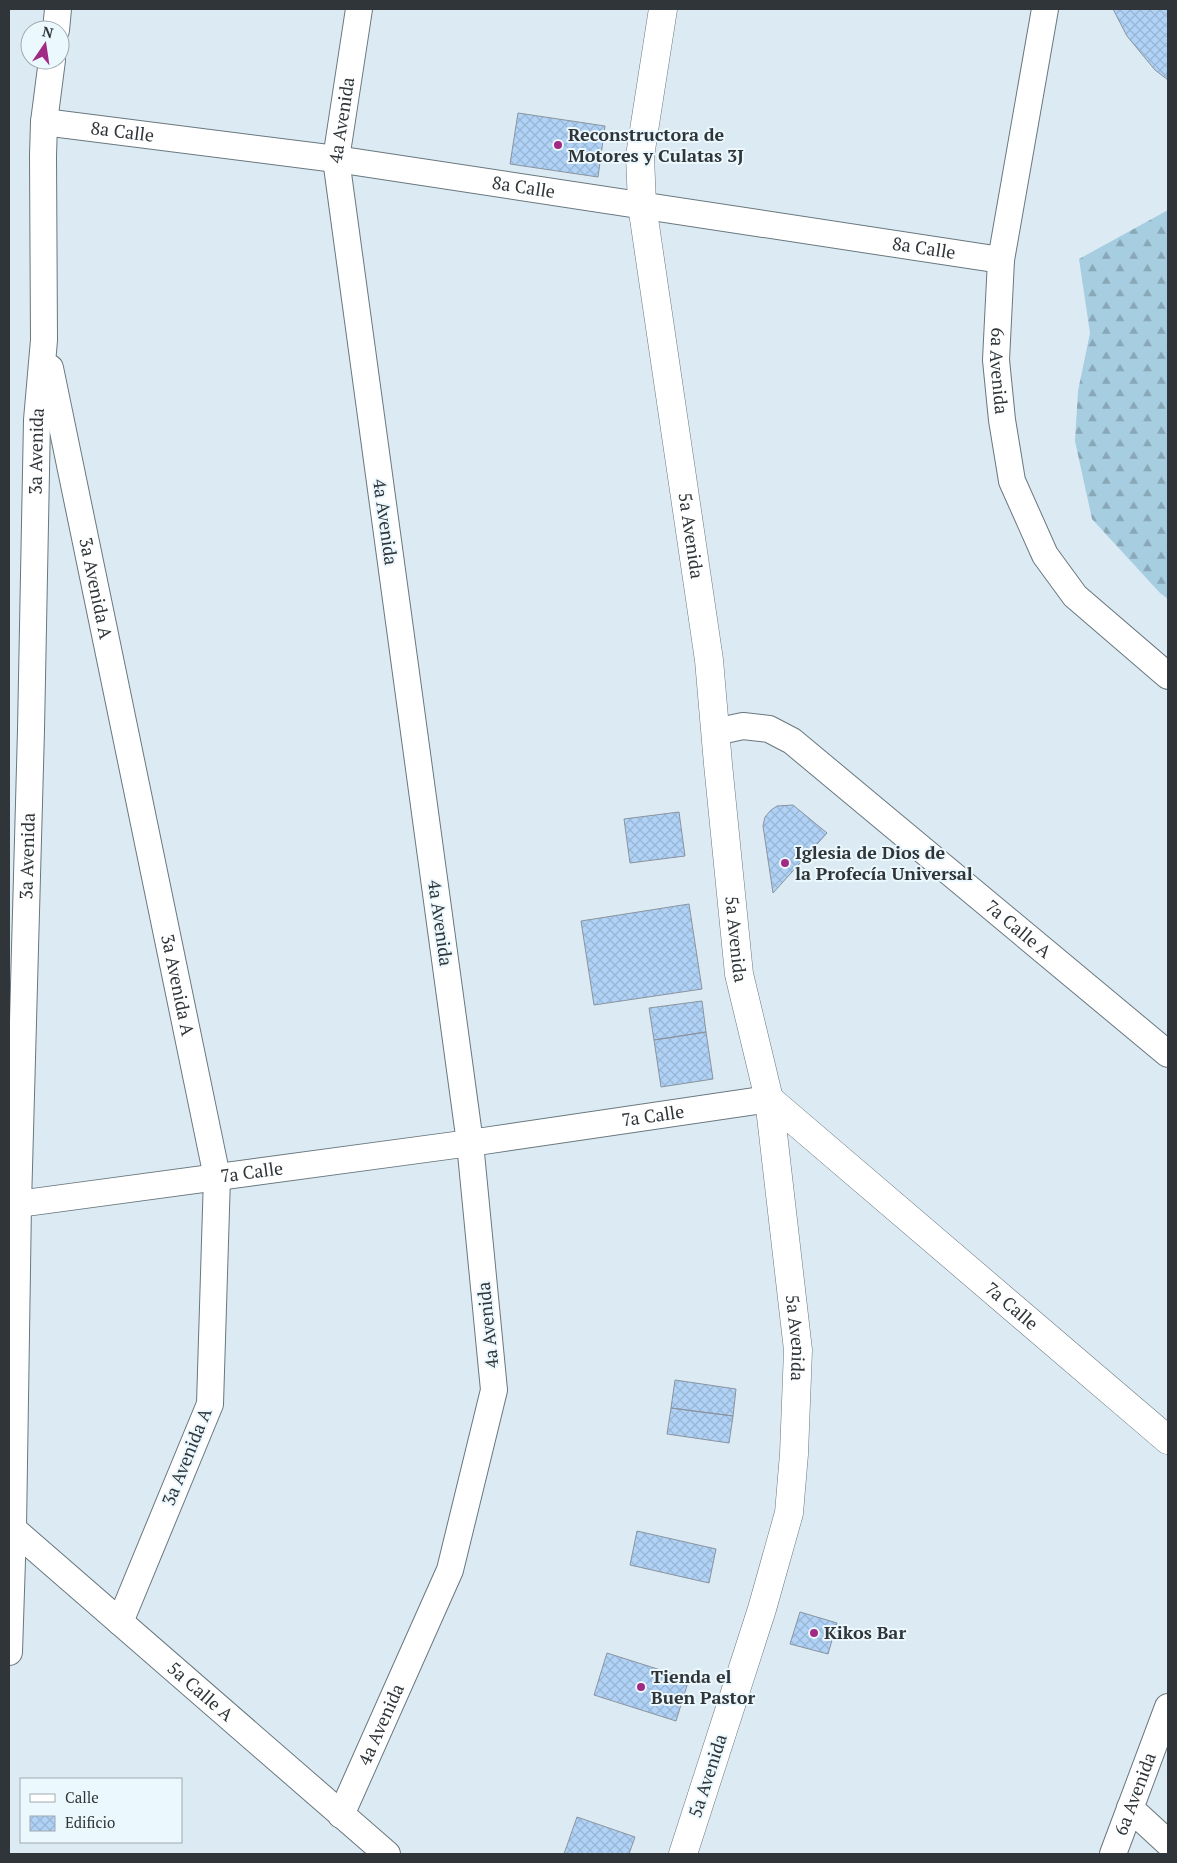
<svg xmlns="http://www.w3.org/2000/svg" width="1177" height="1863" font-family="'PT Serif',serif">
<defs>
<pattern id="forest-firs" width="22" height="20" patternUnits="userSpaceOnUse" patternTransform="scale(1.25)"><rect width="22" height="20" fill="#a6cde0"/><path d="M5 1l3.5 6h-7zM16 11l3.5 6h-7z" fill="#88a7b7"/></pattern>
<pattern id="building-cross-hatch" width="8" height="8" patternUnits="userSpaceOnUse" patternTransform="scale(1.25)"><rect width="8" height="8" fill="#b0d2f6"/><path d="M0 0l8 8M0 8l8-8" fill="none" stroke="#98b5d4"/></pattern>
</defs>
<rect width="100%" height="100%" fill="#dcebf3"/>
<path fill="url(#forest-firs)" d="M1168,210V599L1160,593L1092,519L1075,441L1078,391L1090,333L1079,259Z"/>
<path fill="url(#building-cross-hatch)" stroke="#8a949f" d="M1113,9H1168V80L1155,70L1127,36Z
M518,113L605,126L598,177L510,164Z
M793,805L827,833L773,893L763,826L765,817L771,810L777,806Z
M679,812L685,856L630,863L624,819Z
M689,904L702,989L594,1005L581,921Z
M702,1001L706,1032L654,1040L649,1008Z
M706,1032L713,1079L661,1087L654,1040Z
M675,1380L736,1389L733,1416L671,1408Z
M671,1408L733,1416L729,1443L667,1434Z
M637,1531L716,1549L709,1583L630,1565Z
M800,1612L837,1623L828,1654L790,1644Z
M607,1653L689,1679L676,1721L594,1695Z
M577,1817L635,1837L629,1854H564Z"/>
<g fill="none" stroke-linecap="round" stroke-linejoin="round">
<g stroke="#69777e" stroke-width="28">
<g id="minor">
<path id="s1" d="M1045,9L1001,260L996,360L1002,420L1012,481L1045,555L1075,596L1168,676"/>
<path d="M56,30L58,9"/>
<path id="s2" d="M44,122L336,159L1001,260"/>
<path id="s3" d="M50,368L217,1177L210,1404L120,1622"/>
<path id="s4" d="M715,732L743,726L769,729L792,741L1168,1054"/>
<path id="s5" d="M18,1204L470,1143L769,1099"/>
<path id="s6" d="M13,1529L387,1854"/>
<path id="s7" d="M9,1652L13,1529L18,1204L31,730L37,420L44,340L43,156L44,122L52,60"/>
<path d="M1130,1808L1168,1843"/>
<path id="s8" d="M341,1815L450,1570L494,1390L470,1143L336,159L359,9"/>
<path id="s9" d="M1113,1854L1168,1707"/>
</g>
</g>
<g stroke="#69777e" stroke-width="29">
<g id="tertiary">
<path id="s10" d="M769,1099L1168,1440"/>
</g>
</g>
<g stroke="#69777e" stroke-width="29">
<g id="secondary">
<path id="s11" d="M663,9L640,156L642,205L709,660L718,764L739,974L769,1099L798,1350L794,1454L789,1513L762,1609L683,1854"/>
</g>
</g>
<use href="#minor" stroke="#fff" stroke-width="26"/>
<use href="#tertiary" stroke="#fff" stroke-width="28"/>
<use href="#secondary" stroke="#fff" stroke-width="28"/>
</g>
<g fill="#a12b84" stroke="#ebf8fe" stroke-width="2">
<circle cx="558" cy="145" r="5"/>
<circle cx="785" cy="863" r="5"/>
<circle cx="814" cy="1633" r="5"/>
<circle cx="641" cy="1687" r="5"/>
</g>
<g text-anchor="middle" stroke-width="4" stroke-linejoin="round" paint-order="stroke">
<g font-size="18" fill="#2f3538" stroke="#ebf8fe">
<text dy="6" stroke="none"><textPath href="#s8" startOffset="1734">4a Avenida</textPath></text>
<text dy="6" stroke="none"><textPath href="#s2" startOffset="79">8a Calle</textPath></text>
<text dy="6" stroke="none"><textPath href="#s2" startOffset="484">8a Calle</textPath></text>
<text dy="6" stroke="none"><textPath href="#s2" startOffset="889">8a Calle</textPath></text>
<text dy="6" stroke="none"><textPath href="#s1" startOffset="366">6a Avenida</textPath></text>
<text dy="6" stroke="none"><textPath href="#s7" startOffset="1201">3a Avenida</textPath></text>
<text transform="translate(385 522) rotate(82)" y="6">4a Avenida</text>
<text dy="6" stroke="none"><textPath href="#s11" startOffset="532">5a Avenida</textPath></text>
<text dy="6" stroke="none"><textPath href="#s3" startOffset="225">3a Avenida A</textPath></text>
<text dy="6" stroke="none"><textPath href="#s7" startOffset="796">3a Avenida</textPath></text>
<text transform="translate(440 923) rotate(82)" y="6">4a Avenida</text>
<text dy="6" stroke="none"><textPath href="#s4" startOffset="375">7a Calle A</textPath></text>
<text dy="6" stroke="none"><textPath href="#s11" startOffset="938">5a Avenida</textPath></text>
<text dy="6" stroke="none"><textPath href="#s3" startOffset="630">3a Avenida A</textPath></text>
<text dy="6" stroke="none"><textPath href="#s5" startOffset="641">7a Calle</textPath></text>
<text dy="6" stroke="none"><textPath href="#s5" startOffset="236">7a Calle</textPath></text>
<text dy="6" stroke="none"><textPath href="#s10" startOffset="319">7a Calle</textPath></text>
<text transform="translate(488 1325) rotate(-96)" y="6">4a Avenida</text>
<text dy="6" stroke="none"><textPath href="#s11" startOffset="1342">5a Avenida</textPath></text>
<text transform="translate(187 1457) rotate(-68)" y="6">3a Avenida A</text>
<text dy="6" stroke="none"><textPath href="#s6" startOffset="248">5a Calle A</textPath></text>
<text dy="6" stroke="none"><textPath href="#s8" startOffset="99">4a Avenida</textPath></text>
<text transform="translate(708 1776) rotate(-72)" y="6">5a Avenida</text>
<text dy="6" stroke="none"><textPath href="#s9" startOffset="64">6a Avenida</textPath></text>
</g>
<g font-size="18" font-weight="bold" fill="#2f3538" stroke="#ebf8fe" text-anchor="start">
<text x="568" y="141">Reconstructora de<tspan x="568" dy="21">Motores y Culatas 3J</tspan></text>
<text x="795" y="859">Iglesia de Dios de<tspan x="795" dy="21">la Profecía Universal</tspan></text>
<text x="824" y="1639">Kikos Bar</text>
<text x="651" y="1683">Tienda el<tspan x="651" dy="21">Buen Pastor</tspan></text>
</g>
</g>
<rect width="1177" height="1863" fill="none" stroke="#2f3538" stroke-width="20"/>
<rect x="20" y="1778" width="162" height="65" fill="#ebf8fe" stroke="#a0aaaf"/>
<rect x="30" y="1794" width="25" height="8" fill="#ffffff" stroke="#a0aaaf"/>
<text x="65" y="1803" font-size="15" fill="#2f3538">Calle</text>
<rect x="30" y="1816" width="25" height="15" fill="url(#building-cross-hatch)" stroke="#a0aaaf"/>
<text x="65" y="1828" font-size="15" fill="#2f3538">Edificio</text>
<g transform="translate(45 45) rotate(13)"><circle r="24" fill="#ebf8fe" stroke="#a0aaaf"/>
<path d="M0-4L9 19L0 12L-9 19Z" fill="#a12b84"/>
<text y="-8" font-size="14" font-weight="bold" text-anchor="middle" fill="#2f3538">N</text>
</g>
</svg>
